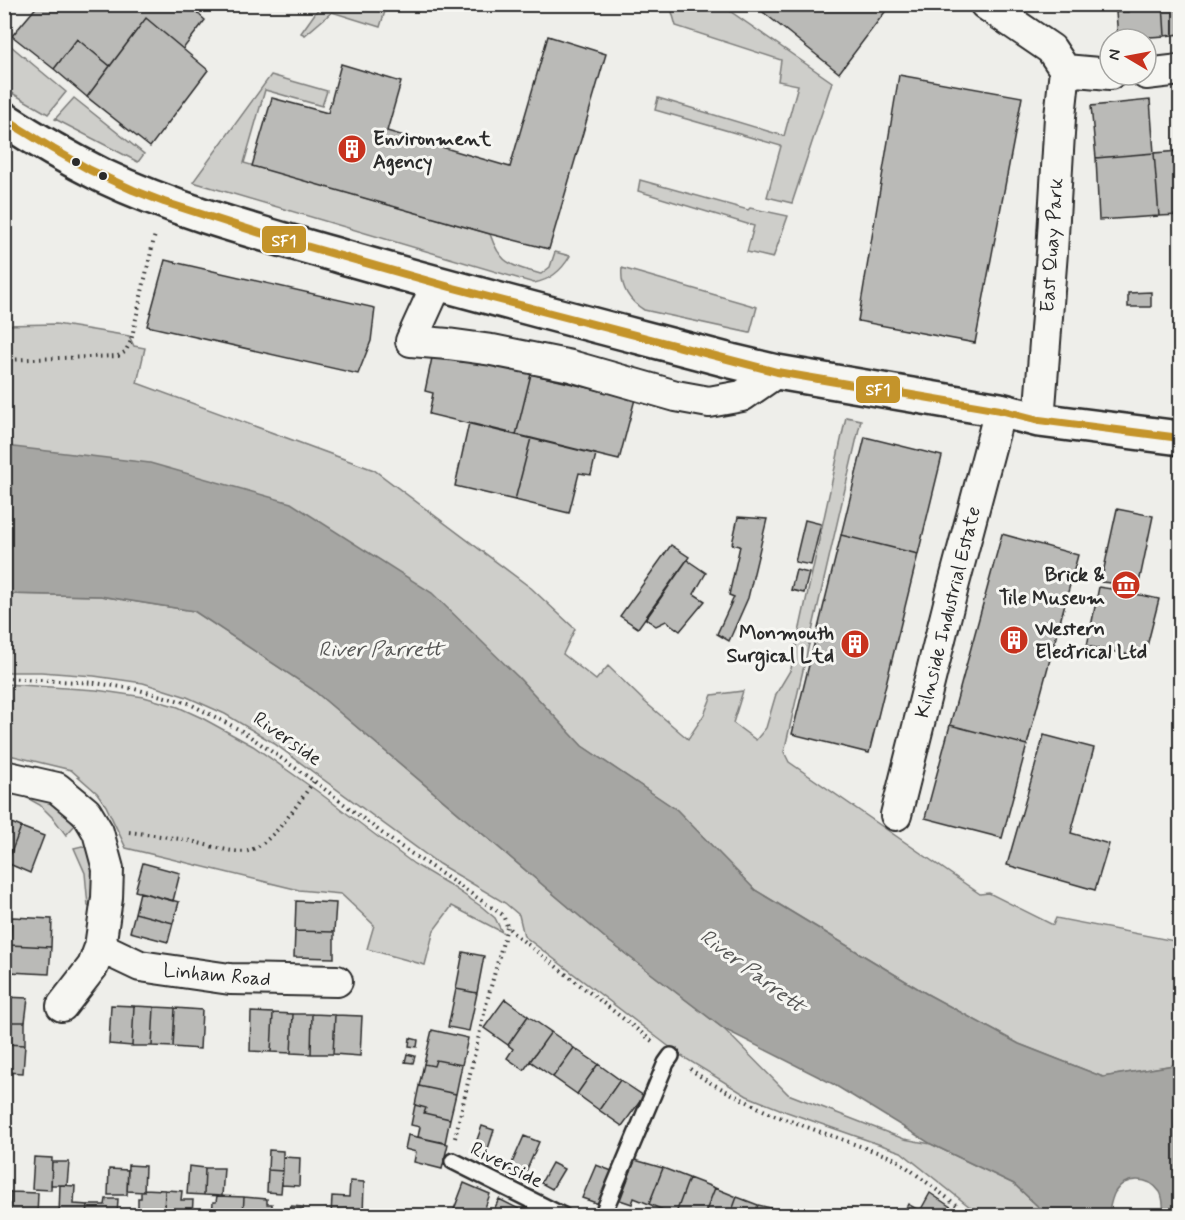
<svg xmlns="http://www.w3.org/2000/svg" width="1185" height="1220" font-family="Mynerve,sans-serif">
<rect width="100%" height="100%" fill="#eeeeea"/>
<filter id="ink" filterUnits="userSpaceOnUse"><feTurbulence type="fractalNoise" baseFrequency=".0167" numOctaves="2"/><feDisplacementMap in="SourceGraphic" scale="12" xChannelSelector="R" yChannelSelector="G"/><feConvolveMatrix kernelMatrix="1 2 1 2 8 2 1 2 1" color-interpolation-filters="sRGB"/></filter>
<g filter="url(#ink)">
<path fill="#cececa" stroke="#7c7c7a" stroke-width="1.5" d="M321,5V4L387,5L380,27L332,12L305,35L301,33Z
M670,5H721L832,82L792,203L767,197L781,146L655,110L658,98L784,136L798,85L778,81L781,60L676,26Z
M5,41L66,92L48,114L5,89Z
M271,75L327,91L322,106L265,90L244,163L490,234C500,264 511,266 541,274L550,267L555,252L570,256C562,270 551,280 534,283L193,182Z
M74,98L144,154L138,162L55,119Z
M640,180L748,210L750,208L788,216L773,258L747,252L754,226L638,191Z
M622,268L757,307L750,333L644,310C628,300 620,287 622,268Z
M56,324L129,336L134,346L145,348L137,383L374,470L531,588L575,629L563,654L596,680L608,666L645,702L688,739L704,715L712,695L743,691L733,723L756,740L766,728L776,694L791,669L846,417L861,420L784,752L789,762L980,894L989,893L1053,925L1056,918L1180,942V1064L1103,1077L1019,1044L927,994L755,890L677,810L582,746L518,677L7,446H5L4,325Z
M5,594L100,596L194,611L312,689L610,942L724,1029L788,1094L904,1139L931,1144L1014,1184L1047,1215H980L901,1152L787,1112L747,1096L680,1055L524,936L519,915L505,903L439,864L272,742L225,714L187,697L143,683L94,676L41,672H5Z
M5,684L96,690L144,697L178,707L202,718L253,746L317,791L414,864L448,884L482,907L495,918L502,932L452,906L434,930L425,965L367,949L374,925L341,894L299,890L126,848L106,806L97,793L71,770L5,754Z
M22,795C53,800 54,801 75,825L66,835L54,819L40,805Z
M82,846L87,848C94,869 94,886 94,908L88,906L85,873L74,848Z"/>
<path fill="#a6a6a3" stroke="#757573" stroke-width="1.5" d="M5,446L150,463L291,503L432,593L518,677L582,746L677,810L755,890L927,994L1019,1044L1103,1077L1180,1064V1215H1164C1163,1208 1164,1199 1160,1192C1149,1176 1125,1176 1115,1192C1111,1199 1110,1208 1108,1215H1047L1014,1184L931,1144L833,1084L724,1029L610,942L312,689L194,611L100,596L5,594Z"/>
<path fill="#babab7" stroke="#2b2b2b" stroke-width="1.5" d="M39,4H187L205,20L183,49L146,18L110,66L77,39L54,69L12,36Z
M753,4H891L839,73Z
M1066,4H1129V7L1066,11Z
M1129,4H1163L1165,36L1118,39L1116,12H1129Z
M1163,4H1180V34L1165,36Z
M146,18L208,70L150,147L87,97Z
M548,36L606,54L549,249L490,234L252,166L272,98L328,113L341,64L401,82L387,131L510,167Z
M77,39L110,66L87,97L54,69Z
M899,75L1022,97L975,343L858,321Z
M1150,100L1154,153L1096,158L1091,106Z
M1180,151V215L1159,216L1154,153Z
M1154,153L1159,216L1099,220L1096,158Z
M165,260L375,308L371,341L358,374L147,326Z
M1151,292V307H1128V293Z
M433,353L531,374L516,435L429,414L433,393L425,391Z
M531,374L635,399L619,460L516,435Z
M469,423L531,438L515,500L455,486Z
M865,437L942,456L918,554L841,535Z
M531,438L596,454L591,475L579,473L569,513L515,500Z
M1117,509L1153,516L1138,588L1127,587L1126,592L1159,599L1144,658L1087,646L1099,587L1111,589L1112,583L1101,582Z
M738,517L767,519L748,598L729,641L717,634L734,597L729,595L740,546L732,544Z
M805,520L821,524L811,565L795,562Z
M1002,534L1078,555L1027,745L950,725Z
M841,535L918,554L869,753L792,734Z
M671,545L689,557L638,628L620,616Z
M687,560L706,573L694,594L705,601L680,631L666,621L656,626L646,619Z
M796,570L809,573L804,593L791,590Z
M950,725L1027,745L1002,838L925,818Z
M1044,735L1094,748L1071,833L1109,844L1095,890L1007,865Z
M4,820L21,827L7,863L4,862Z
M21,827L44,836L30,873L7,863Z
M143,863L180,873L173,901L135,891Z
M140,892L179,902L173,923L135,913Z
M296,901L336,903L334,932L295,931Z
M135,913L173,923L168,942L130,932Z
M12,917L52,919L51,947L10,945Z
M295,931L334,932V958L294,957Z
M10,945L51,947L49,974L9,972Z
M463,952L484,956L477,993L456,989Z
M456,989L477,993L469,1031L448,1027Z
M4,997L28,998L25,1022H4Z
M505,999L528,1016L508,1045L484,1028Z
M111,1005L134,1006L132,1046L109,1044Z
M134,1006L154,1007L152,1046H132Z
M154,1007L175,1008L173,1047L152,1046Z
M175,1008L202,1010L200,1049L173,1047Z
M251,1012L273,1013L271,1052L250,1051Z
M273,1013L293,1014L291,1053L271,1052Z
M293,1014H312L311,1054L291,1053Z
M312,1014L335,1015L333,1054H311Z
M335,1015L362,1016L360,1056L333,1054Z
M528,1016L551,1032L524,1070L507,1058L513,1049L508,1045Z
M4,1022H25V1045L4,1044Z
M432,1030L468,1038L462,1065L436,1060L434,1066L424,1064Z
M551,1032L574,1048L553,1077L530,1061Z
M410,1038L418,1040L417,1047L409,1046Z
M4,1044L25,1045L23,1073L4,1072Z
M574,1048L598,1064L577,1094L553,1077Z
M407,1054L415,1056L413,1063L405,1062Z
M436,1060L462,1065L456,1094L419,1086L424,1064L434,1066Z
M598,1064L620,1080L599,1110L577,1094Z
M620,1080L644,1096L622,1126L599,1110Z
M419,1086L456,1094L450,1119L424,1113L426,1108L415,1105Z
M415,1105L426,1108L424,1113L450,1119L445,1143L418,1137L420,1127L411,1125Z
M482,1126L494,1130L486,1155L473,1151Z
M408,1135L448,1144L442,1169L414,1162L416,1152L405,1149Z
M524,1136L539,1142L524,1176L509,1170Z
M269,1150L283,1151V1171L268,1170Z
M34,1157L52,1158L51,1190L32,1189Z
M283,1157L300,1158L299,1186L282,1185Z
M635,1160L663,1168L649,1204L634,1198L632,1204L620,1200Z
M52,1162H69L67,1185H51Z
M552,1163L564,1169L552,1189L541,1183Z
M128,1165L145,1166L144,1192L127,1191Z
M596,1165L612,1171L599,1204L582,1198Z
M189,1166L205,1168L204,1195L187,1194Z
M205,1168H224L222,1196L204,1195Z
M663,1168L689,1178L675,1216H661L663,1210L649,1204Z
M109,1169L128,1170L127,1195H108Z
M268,1170L283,1171L281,1193L267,1192Z
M689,1178L715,1188L704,1216H675Z
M350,1181L364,1182L363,1216H331L332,1196L349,1197Z
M464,1183L490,1194L482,1216H461L453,1212Z
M60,1185L75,1186L74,1204L88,1205L87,1216H59Z
M715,1188L737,1197L730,1216H704Z
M144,1189L165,1190L164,1216H138V1198H141V1192H144Z
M165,1190L182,1191L181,1200H193L192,1216H164Z
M4,1191L11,1192L10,1216H4Z
M11,1192L38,1193L37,1216H10Z
M930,1193L958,1212L955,1216H902L908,1204L920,1211Z
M217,1196L244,1197L243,1216H212L213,1202H216Z
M244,1197L267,1199V1204H272V1216H243Z
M737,1197L758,1205L754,1216H730Z
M106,1199H118L117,1216H87L88,1205H105Z
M499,1199L519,1209L516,1216H491Z
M758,1205L779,1210L777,1216H754Z
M291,1206L303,1207V1214L320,1216H290Z
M519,1209L532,1216H516Z
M779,1210L794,1216H777Z"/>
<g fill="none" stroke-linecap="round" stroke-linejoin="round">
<g stroke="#2b2b2b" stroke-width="20">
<path id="service" d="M453,1161L563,1216
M602,1216L666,1063L671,1056"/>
</g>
<g stroke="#2b2b2b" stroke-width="34">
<path id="minor" d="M985,4L1051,49L1065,70L1060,117L1052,252L1039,420
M1065,70L1110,74
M1146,74L1180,70
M437,284L411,341L448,344L492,350L571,366L676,396L709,402L742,396L777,372
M4,776L57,788L86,812L98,832L108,869L107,898L100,947L93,966L62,1006
M896,815L953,587L1000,410
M100,947L140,966L230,979L337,981"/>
</g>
<g stroke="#2b2b2b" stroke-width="38">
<path id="tertiary" d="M4,119C36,140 69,159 103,176C183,214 272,236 357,261C481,296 606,328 731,361L777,372L1000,410L1039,420L1180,438"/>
</g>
<path stroke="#2b2b2b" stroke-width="4" stroke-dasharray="1.5 4.5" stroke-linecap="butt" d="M4,360L118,356L125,352L131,341L155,234
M4,678L95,683L135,689L188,703L242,731L314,781L391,840L503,915L507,926L513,933L652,1041
M129,832C146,834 163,836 180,839C197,841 233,855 248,851C274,843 298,803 314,781
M690,1069L707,1081L771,1114L896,1159L971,1216
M455,1138L486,1005L507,927"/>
<use href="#service" stroke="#f6f6f2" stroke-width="15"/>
<use href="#minor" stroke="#f6f6f2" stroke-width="30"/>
<use href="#tertiary" stroke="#f6f6f2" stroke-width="33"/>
<g stroke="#f6f6f2" stroke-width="12">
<path id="bus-1" d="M4,119L53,149L90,170L133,190L164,202L260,233L450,287L777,372L1000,410L1039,420L1180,438"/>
</g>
<use href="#bus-1" stroke="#c4942b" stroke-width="8"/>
</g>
</g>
<defs>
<g id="building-disc" transform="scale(1.5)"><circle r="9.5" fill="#c8321e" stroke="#f6f6f2"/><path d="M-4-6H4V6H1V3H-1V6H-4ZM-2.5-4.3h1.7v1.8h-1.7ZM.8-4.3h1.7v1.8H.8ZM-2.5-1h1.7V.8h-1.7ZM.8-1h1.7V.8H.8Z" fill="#fff"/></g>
<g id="museum-disc" transform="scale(1.5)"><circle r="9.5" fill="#c8321e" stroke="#f6f6f2"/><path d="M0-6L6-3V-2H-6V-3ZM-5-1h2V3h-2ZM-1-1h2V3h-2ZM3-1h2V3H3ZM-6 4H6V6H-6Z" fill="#fff"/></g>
</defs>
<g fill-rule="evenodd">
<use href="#building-disc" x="352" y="149"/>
<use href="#museum-disc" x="1126" y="585"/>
<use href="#building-disc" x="1014" y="640"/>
<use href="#building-disc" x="855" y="644"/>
</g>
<g fill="#2b2b2b" stroke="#f6f6f2" stroke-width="2">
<circle cx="76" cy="162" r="5"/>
<circle cx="103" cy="176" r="5"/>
</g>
<g text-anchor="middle" stroke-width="6" stroke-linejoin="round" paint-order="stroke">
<g font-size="20" font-weight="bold" fill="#2b2b2b" stroke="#f6f6f2" text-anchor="start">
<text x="373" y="145">Environment<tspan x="373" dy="23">Agency</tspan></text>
<text x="1105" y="581" text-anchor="end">Brick &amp;<tspan x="1105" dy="23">Tile Museum</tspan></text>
<text x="1035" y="635">Western<tspan x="1035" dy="23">Electrical Ltd</tspan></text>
<text x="834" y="639" text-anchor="end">Monmouth<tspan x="834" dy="23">Surgical Ltd</tspan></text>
</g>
<g font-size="20" fill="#2b2b2b" stroke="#f6f6f2">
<text transform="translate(1051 245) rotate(-86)" y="7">East Quay Park</text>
<text transform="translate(947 612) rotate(-76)" y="7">Kilnside Industrial Estate</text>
<text transform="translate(288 738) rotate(35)" y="7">Riverside</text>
<text transform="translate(217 974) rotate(5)" y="7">Linham Road</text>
<text transform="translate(507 1164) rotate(27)" y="7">Riverside</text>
</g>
<g font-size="21" font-style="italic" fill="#565655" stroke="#f6f6f2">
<text x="381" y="656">River Parrett</text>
<text transform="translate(753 971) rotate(37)" y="7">River Parrett</text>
</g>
</g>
<g stroke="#f6f6f2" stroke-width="2">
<rect x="261" y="225" width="46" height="29" rx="6" fill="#c4942b"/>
<rect x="855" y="375" width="46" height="29" rx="6" fill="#c4942b"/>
</g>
<g font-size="16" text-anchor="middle" font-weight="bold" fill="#fff">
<text x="284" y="246">SF1</text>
<text x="878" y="395">SF1</text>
</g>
<rect width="1185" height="1220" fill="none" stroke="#f6f6f2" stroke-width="24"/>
<rect x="12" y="12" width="1161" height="1196" fill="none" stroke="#2b2b2b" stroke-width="2" filter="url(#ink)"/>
<g transform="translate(1128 57) rotate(280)"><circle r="28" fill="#f6f6f2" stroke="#a5a5a2" stroke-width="1.5"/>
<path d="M0-4.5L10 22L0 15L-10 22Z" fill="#c8321e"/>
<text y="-9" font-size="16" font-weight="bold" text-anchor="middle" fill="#2b2b2b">N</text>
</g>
</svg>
